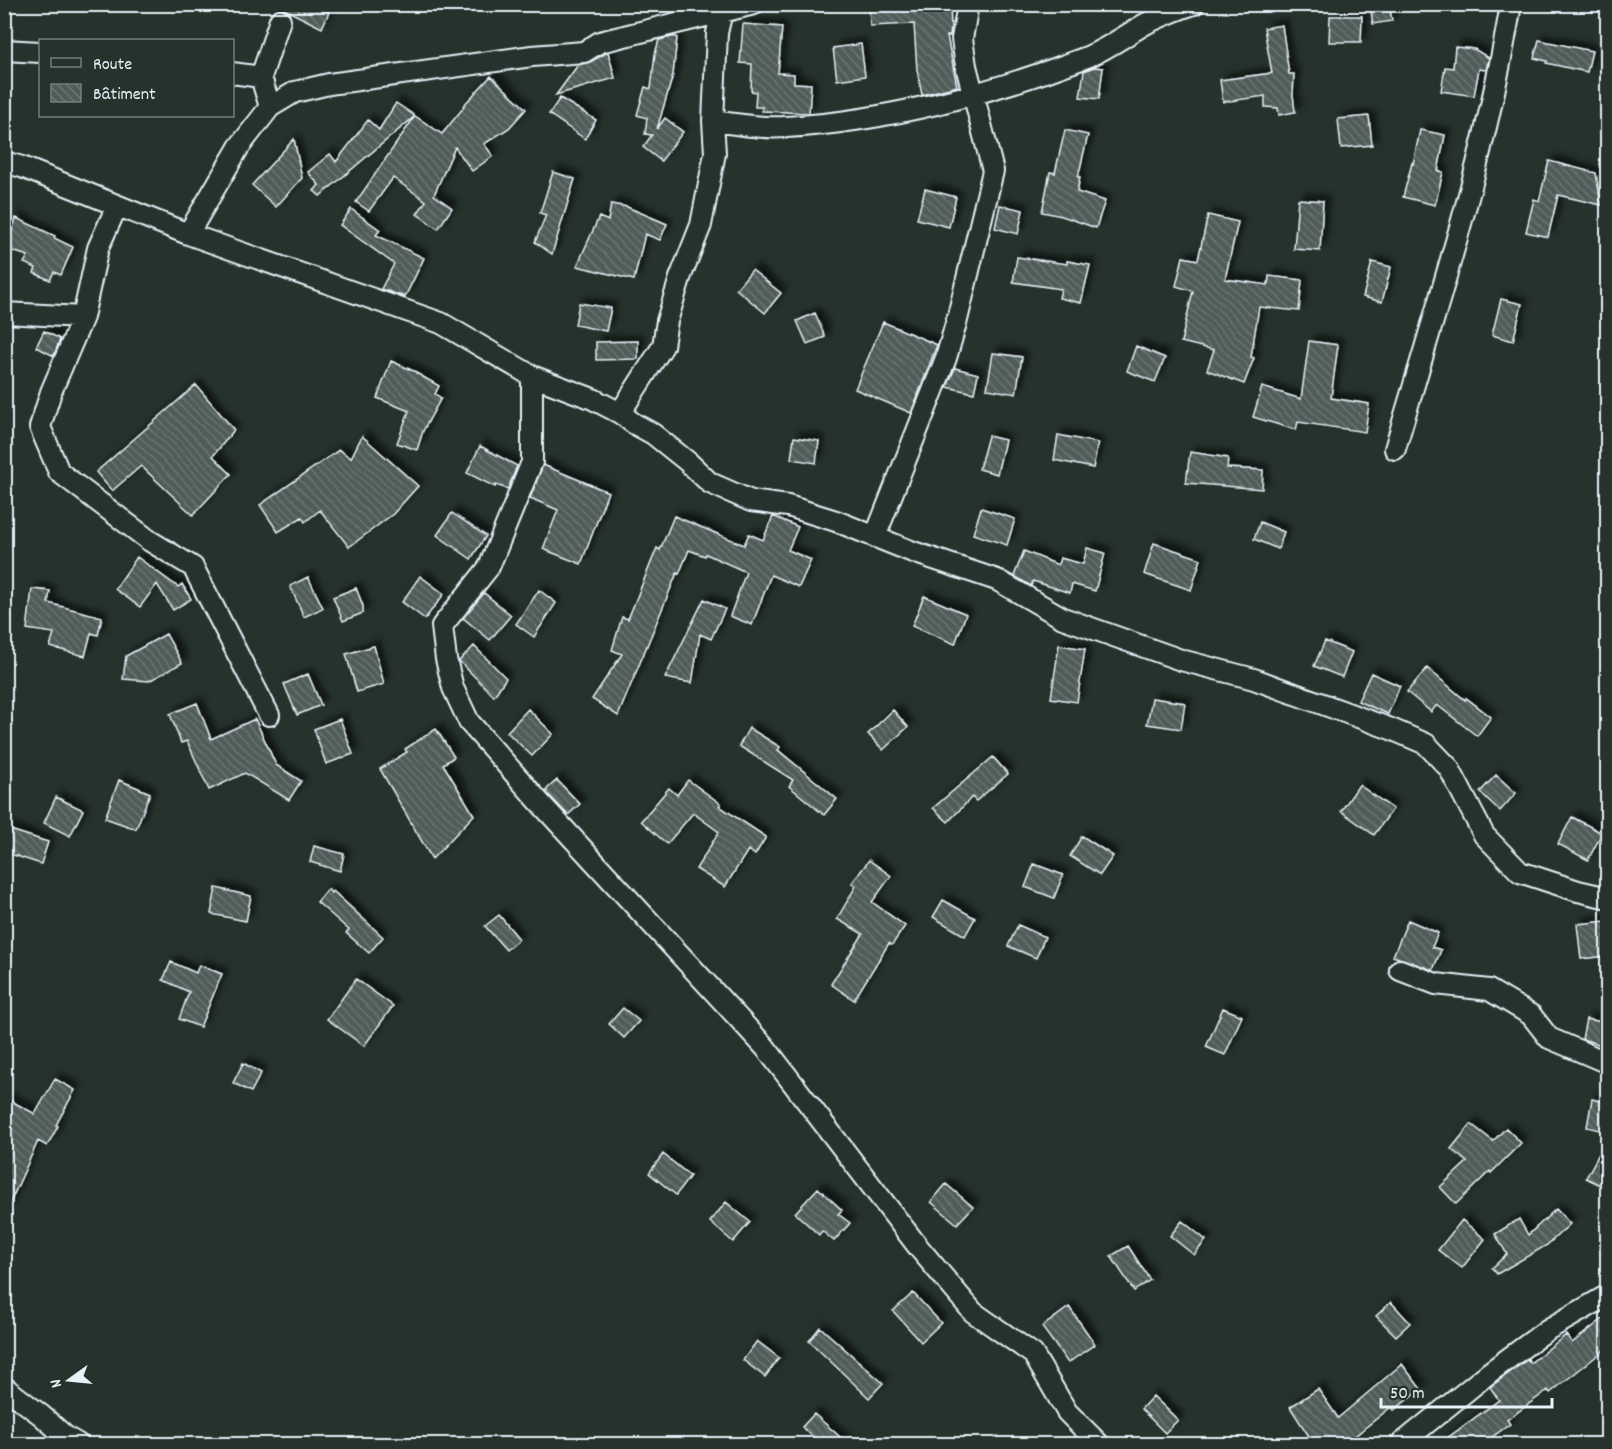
<svg xmlns="http://www.w3.org/2000/svg" width="1612" height="1449" font-family="Dekko,sans-serif">
	<defs>
		<pattern id="building-back-hatch" width="6" height="6" patternUnits="userSpaceOnUse" patternTransform="scale(1.5)"><rect width="6" height="6" fill="#505c59"/><path d="M-1 5l2 2M0 0l6 6M5-1l2 2" fill="none" stroke="#697472"/></pattern>
		<filter id="shadow"><feDropShadow dx="5.5" dy="-5.5" stdDeviation="3" flood-color="#0009"/></filter>
	</defs>
	<rect width="100%" height="100%" fill="#26332d"/>
	<filter id="ink" filterUnits="userSpaceOnUse"><feTurbulence type="fractalNoise" baseFrequency=".0167" numOctaves="2"/><feDisplacementMap in="SourceGraphic" scale="12" xChannelSelector="R" yChannelSelector="G"/><feConvolveMatrix kernelMatrix="1 2 1 2 8 2 1 2 1" color-interpolation-filters="sRGB"/></filter>
	<g filter="url(#ink)">
		<path fill="url(#building-back-hatch)" stroke="#e8f1f8" stroke-width="1.5" filter="url(#shadow)" d="M271 4H313L329 12 322 28 284 9Z
			M869 4H950L951 29 950 36H947L957 86 922 95 917 70 914 24 870 26Z
			M1370 4H1389L1392 21 1373 24Z
			M1330 16H1362L1361 42H1329Z
			M743 24 782 27 778 73 794 74V83L811 84 809 113 762 111V107H755L756 92 751 91 752 64 740 63Z
			M1282 25 1289 74H1294L1293 95 1295 112 1279 115 1278 108 1265 107V96L1223 102 1220 80 1272 73 1264 28Z
			M672 37H677L673 75 657 129 665 118 683 132 661 161 643 147 652 135 645 134 647 118 637 115 645 87 651 89 655 54 659 40Z
			M1539 40 1592 51 1587 72 1546 63 1547 61 1534 58Z
			M861 44 865 76 837 80 833 48Z
			M1455 47 1474 49 1489 58 1486 70 1479 69 1474 96 1441 91 1445 67 1453 68Z
			M608 52 615 78 556 95 578 65 590 62Z
			M1094 67 1103 68 1099 99 1080 97 1084 71Z
			M491 76 526 109 509 128 484 144 493 156 472 171 455 147 434 195 452 208 438 229 417 214 426 201 393 178 369 211 356 202 415 116 442 134 464 107 463 106Z
			M560 98 596 120 585 139 549 114Z
			M396 103 415 116 320 196 314 191 319 185 308 172 330 154 336 162 368 120 379 130Z
			M1369 116 1372 145 1341 148 1338 119Z
			M1065 130 1088 135 1078 177H1080L1077 192 1105 201 1096 228 1062 216 1042 212 1050 172 1055 173Z
			M1420 130 1445 135 1438 171 1443 172 1435 205 1403 197 1412 163 1413 164Z
			M294 139 302 178 276 207 252 185Z
			M1549 161 1596 173 1601 205 1558 195 1548 237 1526 232 1534 199 1539 201Z
			M553 172 575 179 552 254 535 242 546 215 540 213Z
			M925 189 956 197 949 227 917 219Z
			M1298 199 1323 201 1320 251 1294 249Z
			M611 204 627 207 667 224 660 240 645 234 634 280 577 266 599 217 608 221Z
			M1000 205 1023 210 1018 234 995 228Z
			M351 209 380 230 376 235 424 258 405 297 381 289 394 264 340 225Z
			M1208 215 1238 222 1225 279 1268 285 1269 276 1302 280 1299 311 1259 307 1251 357 1254 358 1244 384 1207 370 1214 350 1181 342 1193 291 1176 286 1183 257 1198 260Z
			M16 218 55 236 54 238 73 247 61 275 54 272 50 280 34 273 36 268 24 263 28 256 6 249Z
			M1017 257 1067 264V261L1090 265 1081 303 1059 298 1061 289 1013 282Z
			M1372 262 1391 267 1382 302 1363 297Z
			M752 270 781 293 765 313 736 289Z
			M1501 299 1522 304 1513 341 1492 335Z
			M579 303 611 308 606 331 575 325Z
			M815 313 825 337 807 344 797 321Z
			M883 322 937 345 911 413 855 389Z
			M44 331 60 339 54 356 36 347Z
			M638 341V359L596 360V342Z
			M1309 341 1338 345 1331 398 1369 404 1365 432 1298 422 1296 430 1253 417 1262 387 1301 399Z
			M1136 346 1165 358 1155 382 1127 371Z
			M993 353 1022 357 1016 394 987 389Z
			M391 361 416 372V373L439 386 435 394 441 398 423 431 417 450 397 443 409 411 377 398Z
			M955 368 978 374 974 393 947 387Z
			M196 385 234 430 213 456 231 474 193 515 141 466 112 491 96 472Z
			M1058 435 1098 443 1093 468 1054 460Z
			M362 436 418 486 393 514 349 547 320 510 305 522 302 517 278 532 260 505 339 450 351 458Z
			M988 436 1005 440 997 474 979 469Z
			M794 437 819 441 816 463 791 459Z
			M480 446 517 466 508 489 496 485 495 487 467 473Z
			M1190 452 1228 458 1227 468 1263 470 1262 489 1186 483Z
			M543 465 608 492 581 564 543 549 558 510 530 498Z
			M981 508 1015 519 1007 545 973 534Z
			M452 513 486 536 471 559 437 535Z
			M674 516 744 545 749 534 763 540 773 516 798 527 788 550 811 560 799 587 771 575 752 625 730 616 746 572 706 554 705 556 689 550 679 574 677 573 618 716 592 699 622 654 612 650 622 617 628 619 657 548 660 550Z
			M1260 522 1284 532 1278 549 1254 539Z
			M1154 543 1201 559 1191 590 1144 574Z
			M1087 548 1105 553 1095 591 1072 584 1070 593 1033 581 1031 586 1014 576 1024 551 1058 565 1060 558 1083 564Z
			M137 557 178 587 182 584 191 599 173 610 157 584 140 607 115 589Z
			M420 576 444 594 425 619 402 602Z
			M308 577 323 608 304 617 290 586Z
			M356 588 363 606V613L343 621 333 597Z
			M32 589 50 591 48 603 102 617 98 635 91 633 85 656 50 647 54 633 27 629Z
			M539 590 556 603 534 637 516 624Z
			M484 593 511 615 490 640 463 618Z
			M924 596 966 614 955 644 912 626Z
			M704 599 725 609 711 639 700 634 692 683 665 678Z
			M166 634 182 663 149 681 123 679 126 656Z
			M1325 641 1352 652 1342 677 1314 666Z
			M1059 645 1085 649 1077 702 1051 698Z
			M374 646 384 684 357 692 346 654Z
			M474 646 506 678 494 696 459 661Z
			M1427 668 1465 700 1466 698 1491 717 1477 736 1437 705 1431 712 1407 692Z
			M1371 673 1400 686 1388 714 1358 701Z
			M308 674 321 705 297 715 284 684Z
			M1152 698 1185 703 1181 729 1147 724Z
			M197 703 211 739 255 719 276 765 301 781 289 800 245 773 209 790 187 741 181 743 170 714Z
			M528 709 553 734 532 756 507 732Z
			M893 710 908 727 883 750 868 734Z
			M340 719 353 754 326 764 314 729Z
			M749 728 780 747 778 750 837 799 824 815 789 786 793 780 739 746Z
			M436 729 454 757 443 764 474 815 432 859 380 769 407 752 405 749Z
			M993 757 1008 774 976 801 972 797 948 822 933 808Z
			M1496 775 1516 793 1500 811 1480 792Z
			M119 780 150 793 136 829 105 818Z
			M557 780 580 804 568 815 547 793V789Z
			M688 780 721 804 719 806 766 837 755 855 748 850 725 887 696 869 719 832 693 813 667 844 641 821 669 788 677 795Z
			M1359 785 1393 809 1374 835 1341 811Z
			M56 797 83 810 70 836 44 823Z
			M1572 817 1602 833 1588 860 1558 844Z
			M4 828 48 842 41 864 4 852Z
			M1082 836 1113 856 1100 875 1070 856Z
			M314 846 344 854 340 871 310 862Z
			M869 860 891 876 872 902 905 926 892 945 889 943 854 1000 831 984 863 934 837 919 856 886 852 883Z
			M1034 864 1063 875 1054 898 1025 887Z
			M216 888 251 896 246 921 211 914Z
			M328 889 331 893 333 891 383 937 369 953 346 933 349 930 317 902Z
			M943 900 975 918 965 936 933 917Z
			M499 915 519 939 506 950 485 926Z
			M1408 920 1438 933 1432 947 1441 950 1433 970 1393 956Z
			M1608 921V956L1581 959 1577 924Z
			M1018 925 1045 937 1036 958 1008 946Z
			M171 962 196 973 199 965 222 974 200 1027 179 1019 189 992 163 980Z
			M356 979 393 1006 364 1046 327 1019Z
			M623 1008 639 1021 624 1038 609 1024Z
			M1223 1008 1242 1016 1225 1055 1206 1047Z
			M1586 1019 1608 1023V1047L1582 1039Z
			M243 1063 261 1073 251 1092 233 1083Z
			M55 1079 75 1090 56 1125 58 1126 47 1146 38 1141 4 1216V1097L35 1114Z
			M1592 1099 1608 1103V1132L1587 1127Z
			M1471 1124 1493 1141 1506 1128 1521 1143 1491 1173 1490 1171 1456 1204 1440 1187 1467 1162 1451 1149Z
			M1608 1137V1189L1586 1178Z
			M663 1154 690 1176 676 1195 649 1173Z
			M946 1184 973 1207 957 1224 931 1202Z
			M818 1188 842 1210 838 1214 850 1223 834 1241 822 1231 819 1235 795 1213Z
			M726 1202 750 1222 733 1242 710 1222Z
			M1556 1209 1570 1224 1547 1245 1497 1274 1492 1268 1507 1254 1495 1234 1519 1219 1528 1235Z
			M1462 1220 1485 1239 1462 1268 1438 1250Z
			M1182 1221 1206 1240 1194 1255 1170 1236Z
			M1128 1246 1150 1280 1134 1291 1111 1256Z
			M913 1293 941 1323 921 1342 893 1311Z
			M1391 1302 1410 1323 1396 1336 1376 1316Z
			M1069 1307 1095 1344 1068 1363 1042 1327Z
			M1608 1315V1347L1550 1393 1548 1390 1507 1420 1510 1424 1482 1444H1439L1499 1400 1490 1387 1497 1382 1528 1359 1530 1363 1566 1335 1572 1343Z
			M820 1327 883 1383 869 1398 809 1341Z
			M757 1341 779 1358 765 1377 743 1360Z
			M1402 1364 1421 1389 1394 1410 1391 1407 1345 1444H1314L1290 1407 1318 1389 1338 1418Z
			M1153 1396 1178 1420 1165 1433 1141 1409Z
			M814 1414 848 1444H821L802 1427Z"/>
		<g fill="none" stroke-linecap="round" stroke-linejoin="round">
			<g stroke="#e8f1f8" stroke-width="24">
				<path id="street" d="M4 50 40 52
					M232 73 261 77
					M270 107 295 92 329 84 532 56 584 52 600 42 754 4
					M713 121C737 124 762 129 786 127 885 122 995 92 1087 57 1109 48 1127 34 1147 23 1162 16 1178 9 1194 4
					M4 162 22 167 188 234 441 323 532 376 593 399 620 413 633 423 653 434 688 462 710 483 751 501 788 506 836 521 913 552 997 580 1063 618 1181 660 1254 679 1391 729 1426 744 1449 768 1484 835 1520 872 1578 891 1608 898
					M188 234 239 147 270 107 261 77 280 20
					M4 313 83 317 98 248 117 206
					M83 317 51 392 40 427 59 472 150 541 193 567 269 715
					M532 376V462L489 567 442 626 446 659 453 688 469 722 543 806 765 1047 919 1248 973 1312 1033 1354 1067 1412 1099 1444
					M620 413 663 346 667 321 680 278 701 225 715 153 713 121 717 33 722 11
					M1395 449C1438 302 1486 156 1511 4
					M875 537 946 358 957 320 993 171 966 66 962 39 968 4
					M1400 970 1436 984 1489 990 1531 1015 1549 1038 1608 1063
					M4 1387 41 1415 66 1437 78 1444
					M1401 1444 1490 1372 1547 1330 1608 1295"/>
			</g>
			<use href="#street" stroke="#26332d" stroke-width="20"/>
		</g>
	</g>
	<rect width="1612" height="1449" fill="none" stroke="#26332d" stroke-width="24"/>
	<rect x="12" y="12" width="1588" height="1425" fill="none" stroke="#e8f1f8" stroke-width="2" filter="url(#ink)"/>
	<rect x="39" y="39" width="195" height="78" fill="#26332d" stroke="#747f7e" stroke-width="1.5"/>
	<rect x="51" y="58" width="30" height="9" fill="#26332d" stroke="#747f7e" stroke-width="1.5"/>
	<text x="93" y="69" font-size="18" fill="#e8f1f8">Route</text>
	<rect x="51" y="84" width="30" height="18" fill="url(#building-back-hatch)" stroke="#747f7e" stroke-width="1.5"/>
	<text x="93" y="99" font-size="18" fill="#e8f1f8">Bâtiment</text>
	<g transform="translate(69 1380) rotate(255)" stroke="#26332d" stroke-width="4.5" paint-order="stroke">
	<path d="M0-4.5L10 22L0 15L-10 22Z" fill="#e8f1f8"/>
	<text y="-9" font-size="16" font-weight="bold" text-anchor="middle" fill="#e8f1f8">N</text>
	</g>
	<path d="M1381 1398v9h171v-9" fill="none" stroke="#e8f1f8" stroke-width="3"/>
	<text x="1390" y="1398" font-size="18" fill="#e8f1f8" stroke="#26332d" stroke-width="4.5" paint-order="stroke">50 m</text>
</svg>
